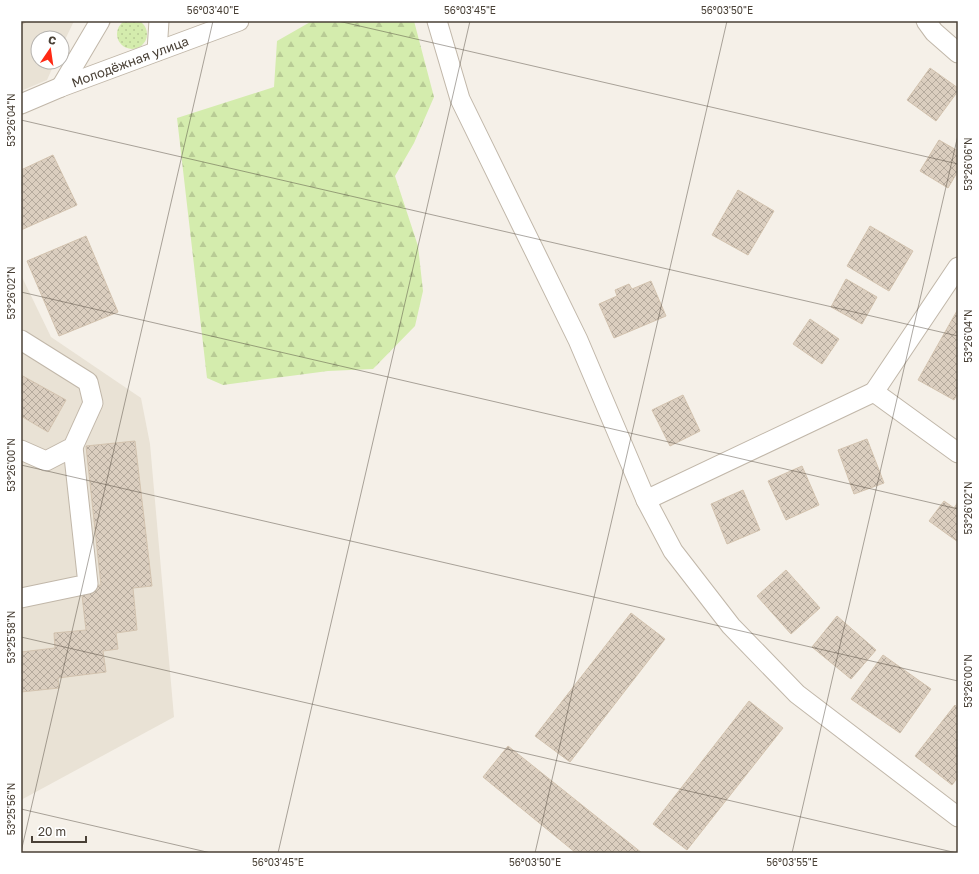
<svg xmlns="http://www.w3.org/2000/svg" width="979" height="874" font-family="'Golos Text',sans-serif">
	<defs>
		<pattern id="green-dots" width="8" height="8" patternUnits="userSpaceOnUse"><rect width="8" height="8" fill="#d4ecad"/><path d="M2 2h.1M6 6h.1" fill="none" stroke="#b8cb95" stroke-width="1.8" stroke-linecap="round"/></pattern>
		<pattern id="forest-firs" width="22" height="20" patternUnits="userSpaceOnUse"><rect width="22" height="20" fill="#d4ecad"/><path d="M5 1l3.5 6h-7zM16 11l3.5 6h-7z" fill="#b8cb95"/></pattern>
		<pattern id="building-cross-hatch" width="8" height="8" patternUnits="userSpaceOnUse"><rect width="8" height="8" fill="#dbcebf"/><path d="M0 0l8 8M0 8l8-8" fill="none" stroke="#b4a99c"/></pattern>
	</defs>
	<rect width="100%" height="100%" fill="#f5f0e8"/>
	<path fill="#e9e2d5" d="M21 21H74L62 46V38H38V62H55L47 80 21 91Z
		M21 275 51 337 141 398 150 444 174 717 21 800Z"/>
	<path fill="url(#green-dots)" d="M117 34a15 15 0 1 1 30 0a15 15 0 1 1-30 0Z"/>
	<path fill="url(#forest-firs)" d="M312 21H414L434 97 414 143 395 176 418 246 423 291 415 326 373 369 328 371 223 385 207 378 177 118 274 87 277 41Z"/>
	<path fill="url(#building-cross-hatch)" stroke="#d3c3af" d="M21 21H27L21 25Z
		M930 68 958 88V91L936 121 907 100Z
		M939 140 958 151V171L948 188 920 171Z
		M53 155 77 205 21 230V170Z
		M738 190 774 211 748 255 712 235Z
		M870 226 913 251 889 291 847 266Z
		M86 236 118 312 59 336 27 261Z
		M846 279 877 297 862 324 831 307Z
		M651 281 666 316 614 338 599 304 617 296 615 290 629 284 632 289Z
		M958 309V393L954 400 918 380Z
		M810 319 839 339 822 364 793 344Z
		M21 375 66 400 48 432 21 416Z
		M683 395 700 431 670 446 652 410Z
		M867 439 884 483 854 494 838 450Z
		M135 441 152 586 133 588 137 630 116 633 118 649 103 651 106 672 58 678 59 688 21 692V652L55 648 54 633 86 630 81 587 101 585 86 446Z
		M802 466 819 505 786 520 768 481Z
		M743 490 760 530 727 544 711 504Z
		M944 501 954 508 958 502V542L929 521Z
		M786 570 820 608 791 634 757 596Z
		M631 613 665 639 570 762 535 736Z
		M837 616 876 650 851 679 812 647Z
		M883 655 931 689 900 733 851 699Z
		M749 701 783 728 687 850 653 824Z
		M955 705 958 708V777L952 785 915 756Z
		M508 746 642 853H576L483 777Z"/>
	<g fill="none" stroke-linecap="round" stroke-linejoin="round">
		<g stroke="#c1b7a9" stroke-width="21">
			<g id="minor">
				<path d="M437 21 460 99 578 340 646 500 673 551 731 626 797 694 958 817"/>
				<path d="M926 21 934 32 958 53"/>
				<path d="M157 51 159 21"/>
				<path d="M61 87 100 21"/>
				<path id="s1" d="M21 104 61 87 239 21"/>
				<path d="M958 267 874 392 958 453"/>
				<path d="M21 340 88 382 93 403 73 447 46 461 21 450"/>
				<path d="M646 500 874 392"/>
				<path d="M21 598 88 584 73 447"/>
			</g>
		</g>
		<use href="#minor" stroke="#fff" stroke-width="19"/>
	</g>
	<path fill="none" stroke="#494036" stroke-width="1" stroke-opacity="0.45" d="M338 21 958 164M21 120 958 336M21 292 958 509M21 465 958 681M21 637 957 853M21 809 211 853M21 852 213 21M278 853 470 21M535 853 727 21M792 853 958 135"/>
	<g text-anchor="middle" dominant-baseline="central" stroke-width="4" stroke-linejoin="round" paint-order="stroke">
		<g font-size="13" fill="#494036" stroke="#fff">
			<text stroke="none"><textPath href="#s1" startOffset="117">Молодёжная улица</textPath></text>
		</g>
	</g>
	<rect width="979" height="874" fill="none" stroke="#ffffff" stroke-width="44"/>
	<g transform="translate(50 50) rotate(13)"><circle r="19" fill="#ffffff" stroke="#b6b3af"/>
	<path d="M0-3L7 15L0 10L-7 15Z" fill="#ff2914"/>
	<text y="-6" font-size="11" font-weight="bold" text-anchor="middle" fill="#494036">С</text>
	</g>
	<path d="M32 836v6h54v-6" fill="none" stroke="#494036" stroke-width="2"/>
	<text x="38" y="836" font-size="12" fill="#494036" stroke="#ffffff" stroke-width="3" paint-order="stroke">20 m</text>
	<rect x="22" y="22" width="935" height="830" fill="none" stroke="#494036" stroke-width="1.5"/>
	<g font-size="10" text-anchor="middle" fill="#494036">
		<text x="213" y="14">56°03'40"E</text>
		<text x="470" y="14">56°03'45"E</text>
		<text x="727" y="14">56°03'50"E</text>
		<text transform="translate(11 120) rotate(-90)" y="4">53°26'04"N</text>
		<text transform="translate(968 164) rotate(-90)" y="4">53°26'06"N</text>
		<text transform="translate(11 293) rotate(-90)" y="4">53°26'02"N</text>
		<text transform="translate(968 336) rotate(-90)" y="4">53°26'04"N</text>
		<text transform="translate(11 465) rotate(-90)" y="4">53°26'00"N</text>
		<text transform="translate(968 508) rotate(-90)" y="4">53°26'02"N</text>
		<text transform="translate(11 637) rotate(-90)" y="4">53°25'58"N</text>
		<text transform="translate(968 681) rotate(-90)" y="4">53°26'00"N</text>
		<text transform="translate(11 809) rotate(-90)" y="4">53°25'56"N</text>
		<text x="278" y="866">56°03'45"E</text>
		<text x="535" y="866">56°03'50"E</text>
		<text x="792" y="866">56°03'55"E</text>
	</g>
</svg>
